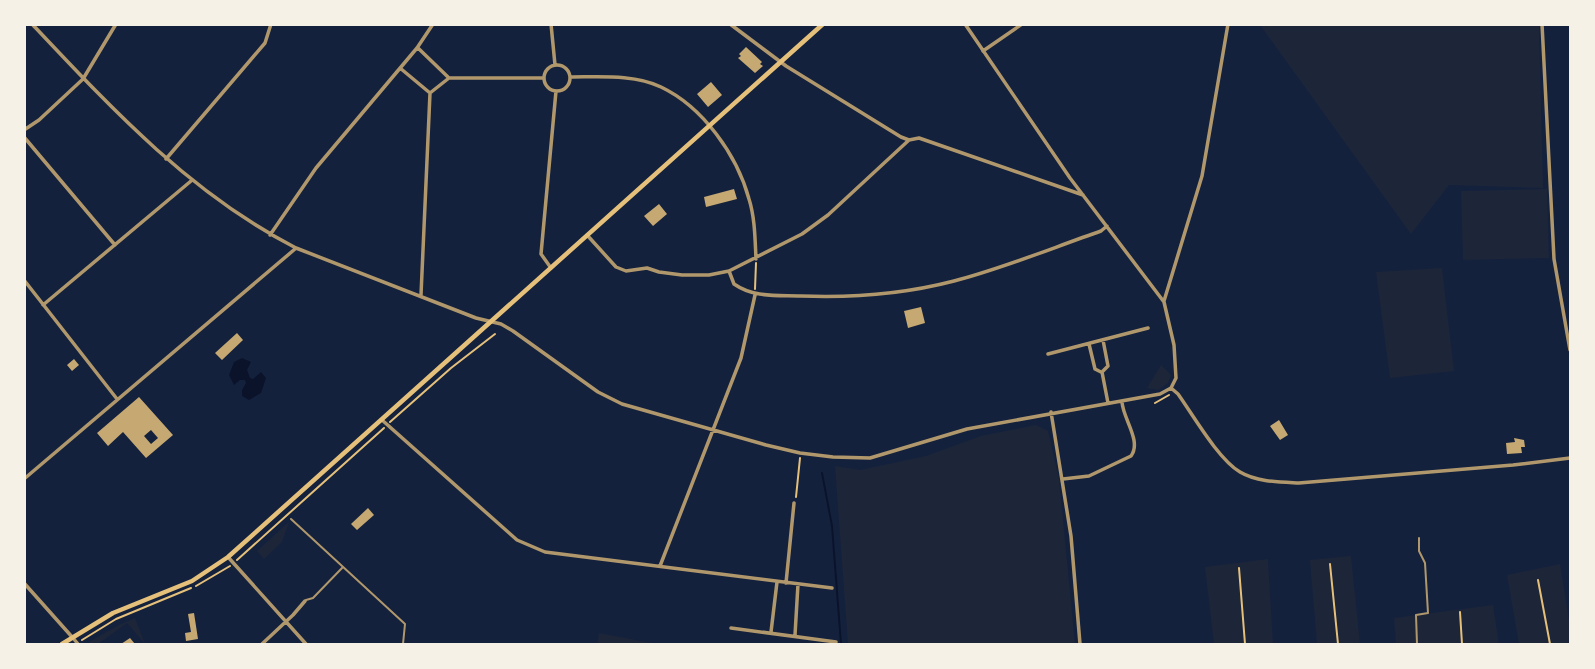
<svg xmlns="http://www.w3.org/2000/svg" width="1595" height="669" font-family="Roboto,sans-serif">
	<rect width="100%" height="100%" fill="#14213d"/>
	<path fill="#1d2539" d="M1260 25H1539L1543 188 1449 185 1411 234Z
		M1547 189 1549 258 1463 260 1461 191Z
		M1442 268 1454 371 1390 378 1376 272Z
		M1161 365 1171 375 1168 383 1158 390 1147 388Z
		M1036 425 1048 431 1059 479 1075 644H848L835 466 860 470 926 456 981 436Z
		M289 522 282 542 264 559 257 551Z
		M1351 556 1360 644H1317L1310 560Z
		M1268 559 1273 644H1214L1205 567Z
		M1560 564 1570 626V644H1519L1507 575Z
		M1493 605 1499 644H1396L1394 618Z
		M135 618 145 644 127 623 98 644H91L89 642 119 625Z
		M599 633 656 644H597Z"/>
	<path fill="#0b132b" d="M242 358 251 362 247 370 250 378 253 379 261 372 266 378 261 393 249 400 242 396V390L246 383 245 380H240L234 385 229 375 234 362Z"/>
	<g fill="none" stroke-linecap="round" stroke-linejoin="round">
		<path stroke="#0b132b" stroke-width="2" d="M822 473 832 526 841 644"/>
	</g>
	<path fill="#c6a872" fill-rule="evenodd" d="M746 47 762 62 760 64 763 66 755 73 738 58 741 56 739 54Z
		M711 82 722 95 708 107 697 94Z
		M734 189 737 199 706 207 704 197Z
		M659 204 667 214 653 226 644 216Z
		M921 307 925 323 908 328 904 311Z
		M237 333 243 340 222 360 215 353Z
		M74 359 79 365 72 371 67 365Z
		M139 397 173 435 146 458 123 432 108 446 97 433ZM151 430 158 438 151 444 144 436Z
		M1279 420 1288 435 1280 440 1270 426Z
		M1514 438 1524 440 1525 447H1521L1522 453 1507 454 1506 443 1515 442Z
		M368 508 374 515 357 530 351 524Z
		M194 613 198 639 186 641 185 633 191 632 188 614Z
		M130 638 135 644H121Z"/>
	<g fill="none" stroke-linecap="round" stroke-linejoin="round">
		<path stroke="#e5c07b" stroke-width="2" d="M755 289 756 263
			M1155 403 1169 395
			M390 422 451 368 495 334
			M796 497 800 458
			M237 560 384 428
			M1330 564 1338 644
			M1239 568 1245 644
			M1538 580 1550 644
			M196 586 230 566
			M1460 612 1462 644
			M82 640 116 619 191 588"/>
		<path stroke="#b1986c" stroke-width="2" d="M291 519 405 624 403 644
			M306 600 313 598 343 567
			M1417 644 1416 615 1428 613 1425 563 1419 551V538"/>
		<path stroke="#b1986c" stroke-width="3.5" d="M32 24C112 109 191 194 296 248L476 318 501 324 513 331 598 392 622 404 766 445 800 453 833 457 870 458 967 429 1160 394 1171 388
			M551 24 555 65
			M730 24 786 66 901 137 909 140 919 138 1083 195
			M965 24 1070 178 1164 302 1174 345 1176 378 1171 388
			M1542 24 1554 259 1570 350
			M418 48 449 78H544
			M983 51 1022 24
			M544 78a13 13 0 1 1 26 0a13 13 0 1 1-26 0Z
			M400 68 430 93 421 295
			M570 77C599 77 635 74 661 87 703 107 737 155 749 199 755 218 755 239 756 259
			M430 93 449 78
			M24 130 39 120 83 79 116 24
			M24 137 115 245
			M166 159 265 43 271 24
			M270 235 316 168 417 48 433 24
			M587 235 616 267 626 271 647 268 659 272 682 275H709L729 271 802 234 828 215 909 140
			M551 268 541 254 556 91
			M729 271 734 284C754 298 777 295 801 296 852 298 904 294 954 281 1004 268 1052 248 1101 231L1107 226
			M24 280 117 399
			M1164 301 1202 176 1228 24
			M43 305 191 181
			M1103 340 1108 366 1102 372 1108 403
			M1089 344 1095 369 1101 372
			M1048 354 1148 328
			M1171 388 1178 394C1193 415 1218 459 1240 472 1257 482 1279 482 1299 483L1513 465 1570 458
			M1051 412 1071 536 1080 644
			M382 420 517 540 545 552 832 588
			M24 479 295 249
			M1063 479 1089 476 1131 456C1142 441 1123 419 1122 402
			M228 557 306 644
			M660 566 741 358 755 295
			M24 583 73 638
			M786 583 794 503
			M731 628 836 642
			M771 632 777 582
			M795 635 798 584
			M262 644 293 615 305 601"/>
		<path stroke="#b1986c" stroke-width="3.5" d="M73 638 78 644"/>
		<path stroke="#e5c07b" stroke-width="4.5" d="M62 644 113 613 192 581 228 557 823 24"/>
	</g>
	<rect width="1595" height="669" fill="none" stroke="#f6f1e7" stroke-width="52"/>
</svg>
